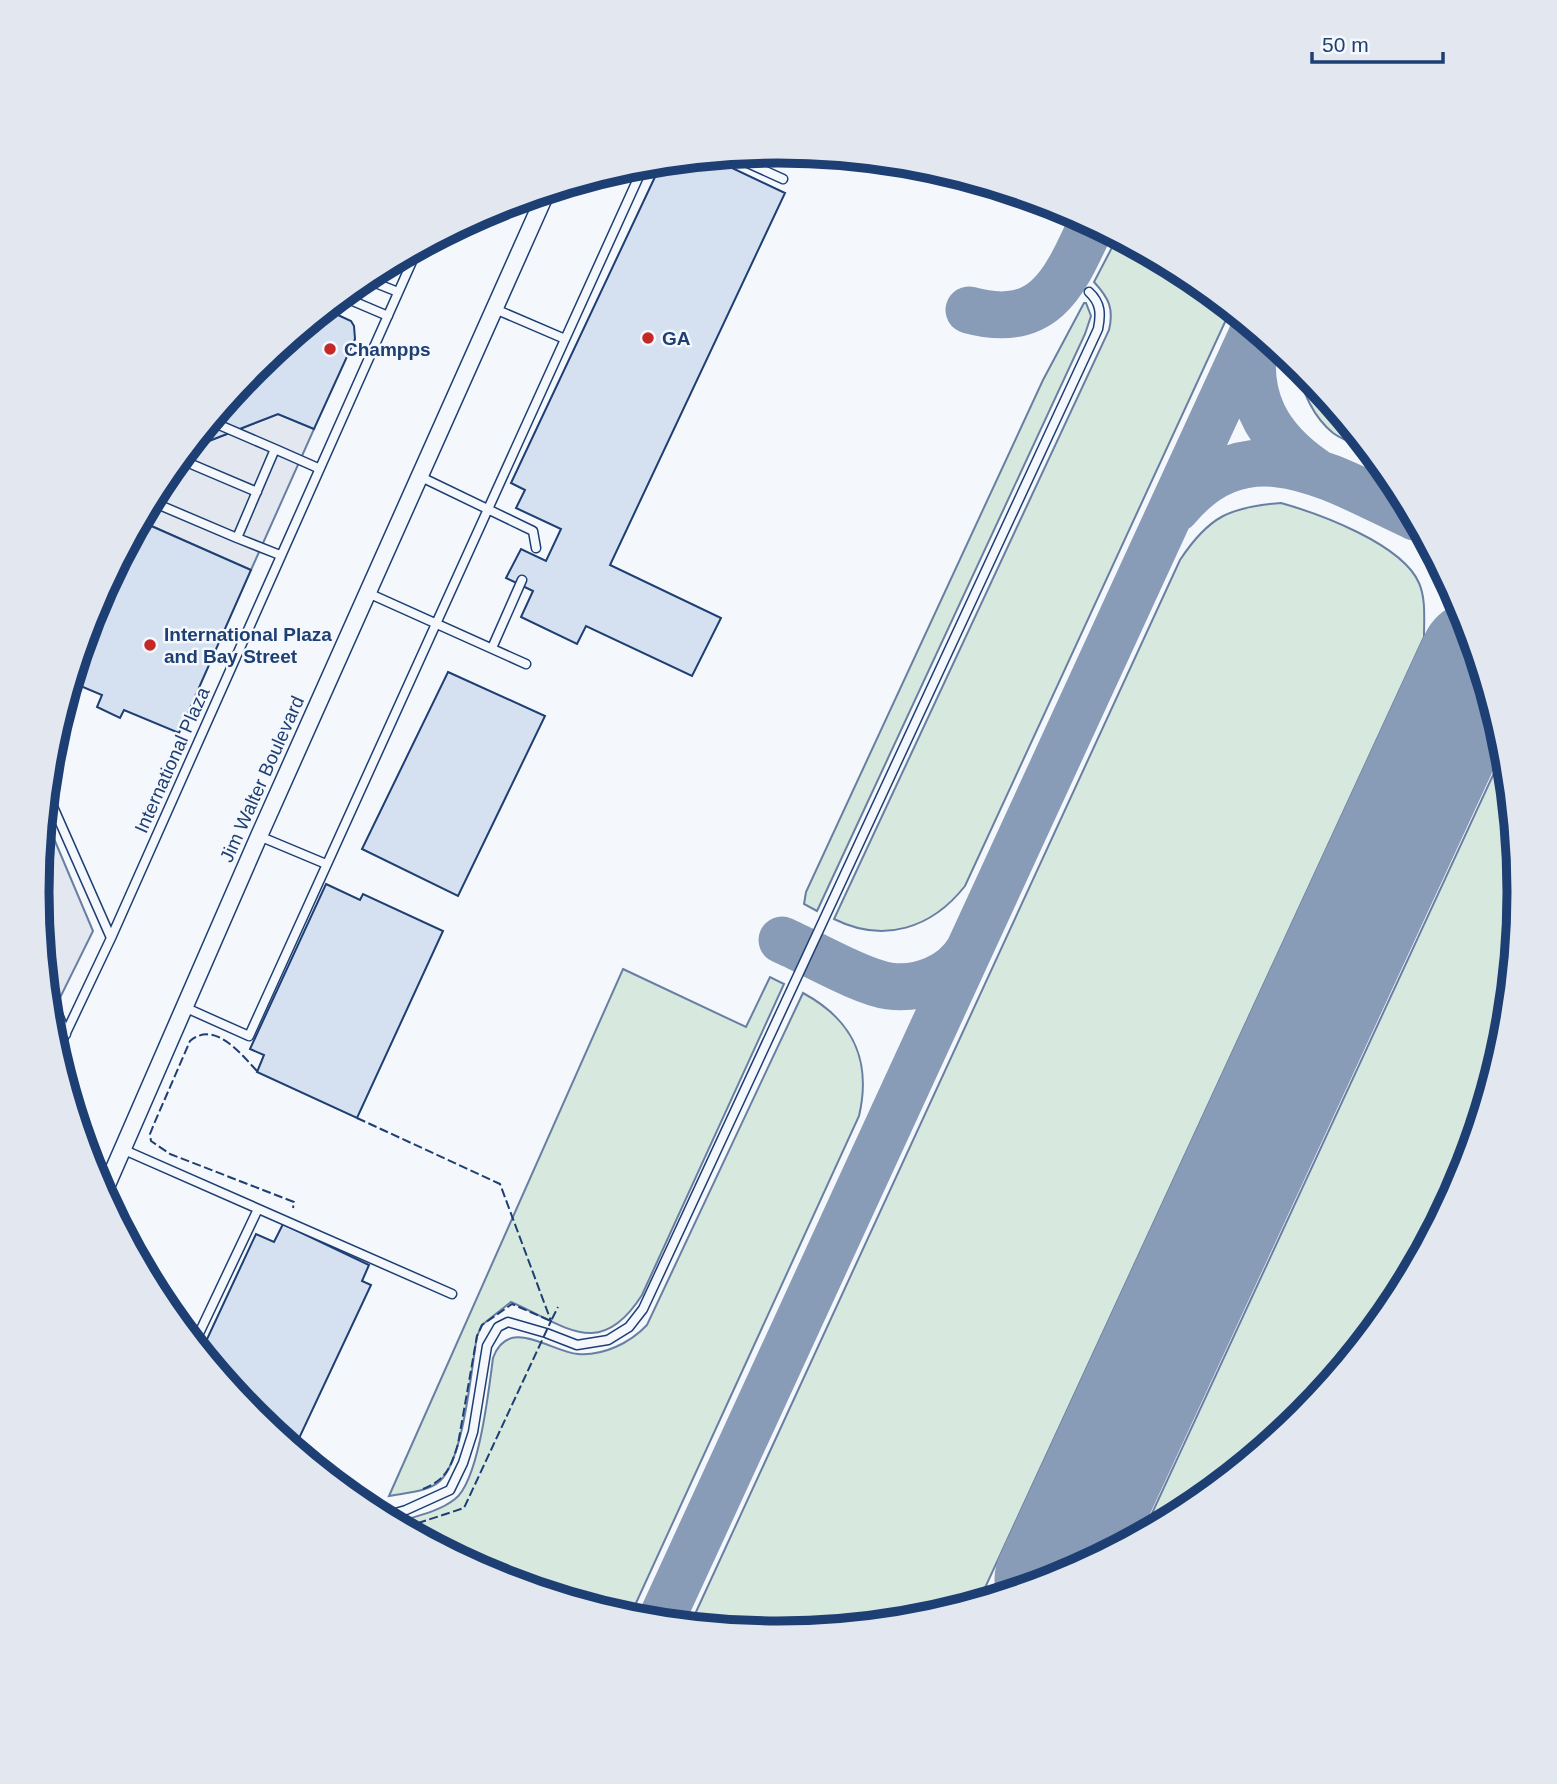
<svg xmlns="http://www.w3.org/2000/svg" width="1557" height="1784" font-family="Arial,sans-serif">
	<rect width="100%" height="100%" fill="#f4f7fb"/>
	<path fill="#d7e8df" stroke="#687fa3" stroke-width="2" d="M1118 236 1191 275 1231 309 965 886C932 928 884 944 834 919L1109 330C1114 309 1109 298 1094 282Z
		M1084 303H1086L1091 316 1085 334 817 911 804 904 806 892 1043 380Z
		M1296 362 1303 368 1373 452C1360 446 1344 441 1333 433 1311 415 1301 388 1296 362Z
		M1281 503C1320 514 1402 544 1419 583 1426 599 1424 619 1424 637L978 1603 923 1620 778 1634 690 1625 1180 560C1209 516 1230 507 1281 503Z
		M1506 747 1520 892 1506 1037 1464 1176 1395 1304 1303 1417 1190 1509 1142 1535Z
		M623 969 746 1027 770 977 784 984 642 1295C600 1361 566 1326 511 1302L482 1325 477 1336C471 1371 464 1458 440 1481 428 1492 404 1493 389 1496Z
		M803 993C853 1020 872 1060 859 1116L631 1614 626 1617 494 1577 394 1523C413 1517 439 1512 455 1499 479 1481 489 1388 493 1358 508 1315 551 1352 578 1354 603 1356 630 1343 647 1325Z"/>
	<path fill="#e3e8f0" stroke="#687fa3" stroke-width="2" d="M278 414 314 429 251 570 140 521 162 480 186 450Z
		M44 815 93 931 49 1020 37 892Z"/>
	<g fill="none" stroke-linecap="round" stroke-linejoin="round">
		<path stroke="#889bb7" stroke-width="47" d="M969 310C1046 331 1065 281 1092 223
			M1255 338C1244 397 1267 438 1315 471
			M1176 509C1249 421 1334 480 1415 517
			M1401 820 1471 665 1476 649
			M782 940C810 952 861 982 889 986 920 990 953 977 969 950
			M660 1622 1255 328"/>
		<path stroke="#889bb7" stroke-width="119" d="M1054 1580 1479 659"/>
	</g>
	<path fill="#d5e0f0" stroke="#1d3f73" stroke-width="2" d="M709 157 785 193 610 565 721 618 692 676 586 626 577 644 521 617 533 591 506 578 521 549 546 561 561 529 516 508 525 490 511 483 662 162Z
		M325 309 351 321 354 326 355 339 314 429 278 414 186 450 254 367Z
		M325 309 351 321 354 326 355 339 314 429 278 414 186 450 254 367Z
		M140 521 251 570 179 733 124 710 120 718 97 707 102 695 71 682 93 608Z
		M140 521 251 570 179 733 124 710 120 718 97 707 102 695 71 682 93 608Z
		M448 672 545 716 458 896 362 849Z
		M326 884 360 900 363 894 443 931 357 1118 257 1072 264 1055 250 1049Z
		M283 1224 369 1265 362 1281 371 1285 294 1449 254 1416 201 1352 256 1234 274 1242Z"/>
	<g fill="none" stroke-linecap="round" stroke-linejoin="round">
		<g stroke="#1d3f73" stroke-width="11">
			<path id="service" d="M730 155 783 179
				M363 278 398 292
				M341 296 388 316
				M495 309 565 339
				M210 421 275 449
				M184 461 257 492
				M419 476 533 531 536 548
				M150 501 237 538
				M280 555 237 538 275 449 318 468
				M368 593 526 664
				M492 648 522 580
				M47 793 111 938
				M259 836 326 864
				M46 984 66 1034
				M184 1007 249 1036 645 163
				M56 1054 111 938 418 248
				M122 1149 452 1294
				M194 1344 258 1209
				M381 1517 406 1510 450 1490 463 1463 473 1432 487 1346 498 1327 508 1322 546 1333 577 1345 608 1340 629 1327 643 1309 1098 329C1101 314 1101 303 1089 292"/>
		</g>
		<g stroke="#1d3f73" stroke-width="19">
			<path id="minor" d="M103 1194 259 836 547 191"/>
		</g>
		<use href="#service" stroke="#f4f7fb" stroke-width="8"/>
		<use href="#minor" stroke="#f4f7fb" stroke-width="16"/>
		<path stroke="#1d3f73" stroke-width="2" stroke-dasharray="9 3.5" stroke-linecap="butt" d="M257 1071C241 1054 215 1020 190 1041L154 1124 150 1134 151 1141 170 1154 294 1202 293 1208
			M357 1118 500 1184 551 1321 464 1508 403 1528
			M423 1489C446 1480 451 1467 458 1444L477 1336 482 1325 512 1304 551 1321 558 1307"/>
	</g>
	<g fill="#c62828" stroke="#f4f7fb" stroke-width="2.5">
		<circle cx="648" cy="338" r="7"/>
		<circle cx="330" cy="349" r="7"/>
		<circle cx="150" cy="645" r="7"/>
	</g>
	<g text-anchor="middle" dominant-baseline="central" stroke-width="5" stroke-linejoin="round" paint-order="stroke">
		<g font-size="19" font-weight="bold" fill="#1d3f73" stroke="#f4f7fb" text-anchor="start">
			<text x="662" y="338">GA</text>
			<text x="344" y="349">Champps</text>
			<text x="164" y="634">International Plaza<tspan x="164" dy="22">and Bay Street</tspan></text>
		</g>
		<g font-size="19" fill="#1d3f73" stroke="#f4f7fb">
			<text transform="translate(172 760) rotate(-66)">International Plaza</text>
			<text transform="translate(262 779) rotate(-66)">Jim Walter Boulevard</text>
		</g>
	</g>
	<path d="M0 0H1557V1784H0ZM49 892a729 729 0 1 1 1458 0a729 729 0 1 1-1458 0Z" fill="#e3e8f0" fill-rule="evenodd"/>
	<path fill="none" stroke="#1d3f73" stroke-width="9" d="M49 892a729 729 0 1 1 1458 0a729 729 0 1 1-1458 0Z"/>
	<path d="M1312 52v10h131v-10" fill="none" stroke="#1d3f73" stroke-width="3.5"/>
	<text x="1322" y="52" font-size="21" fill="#1d3f73" stroke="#f4f7fb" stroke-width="5" paint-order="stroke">50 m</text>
</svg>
